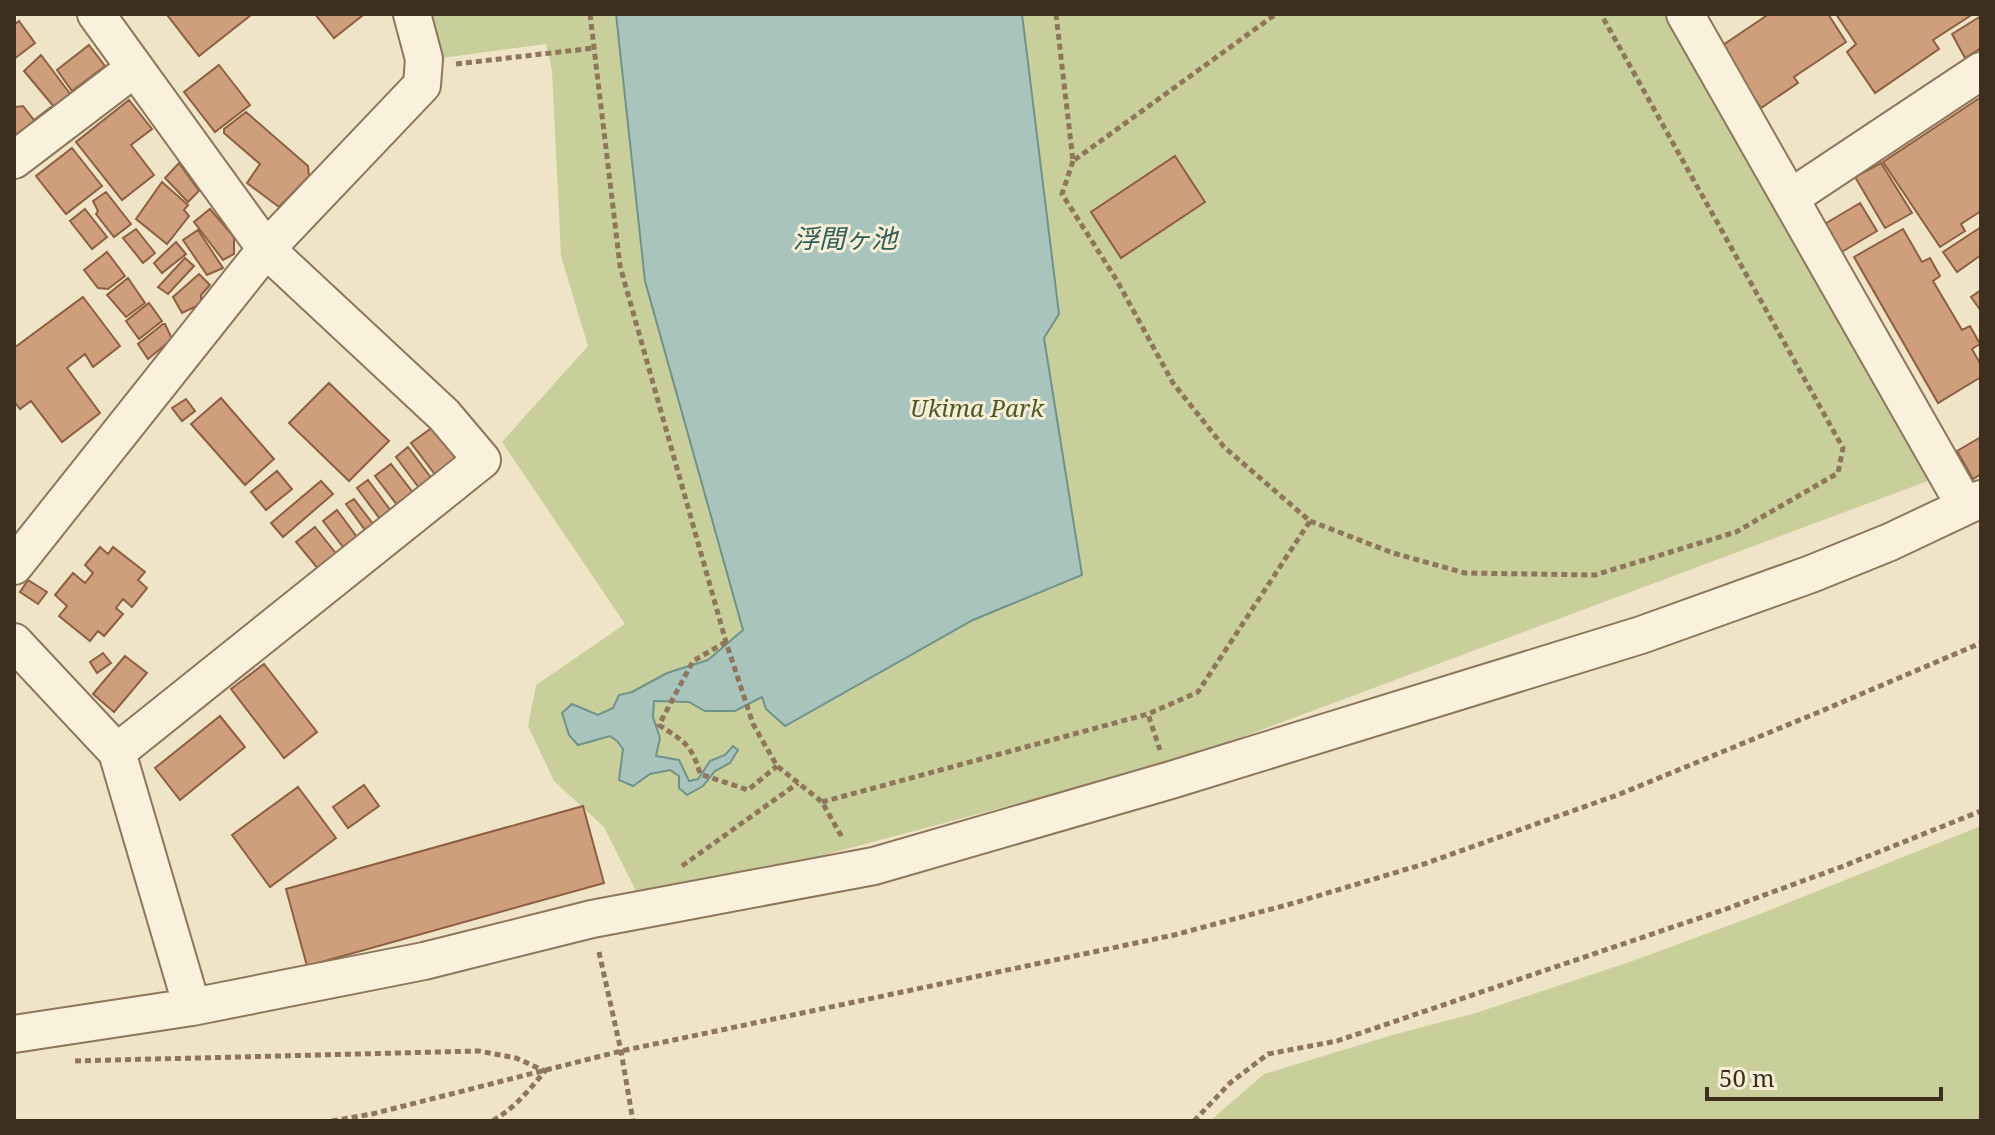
<svg xmlns="http://www.w3.org/2000/svg" width="1995" height="1135" font-family="'Noto Serif','Noto Sans JP',serif">
	<rect width="100%" height="100%" fill="#f0e4c8"/>
	<path fill="#c9cf9b" d="M431 14H1664L1928 481 1178 761 805 860 640 899 604 827 554 781 528 726 536 685 625 624 502 442 588 346 561 256 552 70 546 44 442 58Z
		M1981 826V1121H1210L1264 1074 1396 1034 1476 1013 1635 960 1760 914Z"/>
	<path fill="#a9c4bc" stroke="#6f938a" stroke-width="2" d="M616 14H1022L1059 314 1044 338 1082 575 973 620 785 726 766 709 762 697 735 711H705L689 702 654 701 653 717 660 738 656 756 679 760 689 781 698 779 710 761 725 755 733 746 738 750 730 763 715 771 703 786 687 795 679 788V776L670 770 650 774 633 786 619 780 623 749 617 741 610 736 578 745 569 735 562 713 572 704 598 715 613 708 619 695 632 692 667 673 708 660 743 630 645 281Z"/>
	<path fill="#cf9f7d" stroke="#8d5f41" stroke-width="2" d="M170 14H251V15L199 56 168 16Z
		M315 14H361L362 16 334 38Z
		M1769 14H1828L1846 42 1794 77 1798 83 1761 108 1720 47Z
		M1836 14H1973L1933 40 1939 49 1875 93 1847 52 1856 44Z
		M1981 16V48L1965 58 1952 34Z
		M19 21 35 43 14 59V25Z
		M89 45 105 66 72 91 57 70Z
		M41 55 71 95 55 108 24 71Z
		M219 65 250 105 215 132 184 92Z
		M1981 97V211L1961 224 1965 231 1940 247 1883 162Z
		M129 100 152 129 131 145 154 175 122 200 76 142Z
		M14 105 16 107 23 106 34 120 51 107 55 110 14 140Z
		M246 112 308 166 309 176 279 207 247 183 260 164 224 133V129Z
		M72 148 102 186 66 214 36 176Z
		M1175 156 1205 202 1121 258 1091 212Z
		M179 163 199 191 188 202 165 178Z
		M1881 163 1912 213 1885 228 1855 177Z
		M162 182 188 205 184 210 189 216 167 244 136 219Z
		M106 192 131 224 114 237 96 214 98 211 93 201Z
		M1860 203 1877 231 1840 253 1823 225Z
		M85 209 107 237 92 249 70 221Z
		M210 209 234 237V254L223 260 194 222Z
		M1981 227V255L1957 272 1943 252Z
		M136 229 155 253 143 263 123 238Z
		M1903 229 1922 262 1930 258 1940 276 1933 281 1962 330 1970 326 1980 344 1972 349 1981 365V377L1938 403 1854 257Z
		M198 230 223 268 207 275 183 240Z
		M176 242 186 254 162 273 154 263Z
		M107 252 125 276 108 289 98 288 84 270Z
		M185 258 194 266 168 294 158 287Z
		M199 274 210 285 201 295V304L182 313 173 297Z
		M128 278 145 303 126 317 107 295Z
		M1981 290V311L1971 297Z
		M83 297 120 346 93 367 85 354 67 368 100 413 62 442 31 401 20 409 14 401V348Z
		M149 303 162 321 139 339 126 321Z
		M163 324H165L172 339 148 359 138 344Z
		M329 383 389 441 349 481 289 423Z
		M221 398 274 459 245 485 191 424Z
		M186 399 195 411 182 421 172 408Z
		M433 427 459 462 437 477 411 443Z
		M1981 437V474L1973 479 1957 451Z
		M408 447 435 483 422 492 396 457Z
		M391 464 414 494 398 506 375 476Z
		M277 471 292 489 266 510 251 492Z
		M368 480 394 515 383 523 357 488Z
		M321 481 333 494 283 537 271 523Z
		M354 499 376 528 368 534 346 504Z
		M337 510 357 537 343 547 323 521Z
		M315 527 338 556 319 570 296 542Z
		M100 547 108 554 113 547 145 572 138 580 147 588 132 607 123 599 116 608 123 614 104 636 98 631 90 641 59 616 67 606 55 595 73 573 85 583 93 573 85 565Z
		M28 580 47 592 38 604 20 592Z
		M103 653 111 663 97 673 90 662Z
		M125 656 147 673 114 712 93 694Z
		M264 664 317 732 284 758 231 689Z
		M220 716 245 747 180 800 155 768Z
		M364 785 379 806 348 828 333 807Z
		M298 787 336 838 270 887 232 835Z
		M583 806 604 883 307 966 286 889Z"/>
	<g fill="none" stroke-linecap="round" stroke-linejoin="round">
		<g stroke="#8d765c" stroke-width="40">
			<path id="minor" d="M96 14 266 249 444 415 482 460 117 752
				M1685 14 1965 506
				M14 160 135 68
				M1790 198 1981 71
				M14 566 266 249 422 85 424 59 412 14
				M14 642 117 752 192 1007
				M14 1034 192 1007 424 961 592 919 874 866 1171 780 1641 635 1811 574 1890 542 1981 499"/>
		</g>
		<path stroke="#8d765c" stroke-width="5" stroke-dasharray="6 4" stroke-linecap="butt" d="M590 14 620 266 726 642 753 724 777 766 822 802 843 839
			M1056 14 1073 161 1276 14
			M456 64 594 48
			M1073 161 1062 194 1116 279 1173 383 1224 447 1310 521 1198 692 1148 714
			M1310 521 1393 553 1465 573 1595 575 1736 532 1838 473 1843 448 1601 14
			M726 642 693 661 659 725C683 741 692 744 700 774L748 790 777 766
			M822 802 1148 714 1160 750
			M682 866 798 783
			M599 952 621 1051 633 1121
			M75 1061 479 1051 516 1058 545 1071C529 1090 514 1109 492 1121
			M332 1121 372 1114 621 1051 1174 935 1294 903 1424 864 1620 794 1819 712 1981 643
			M1194 1121 1230 1083 1268 1054 1337 1041 1726 909 1841 867 1981 811"/>
		<use href="#minor" stroke="#faf1dc" stroke-width="36"/>
	</g>
	<g text-anchor="middle" dominant-baseline="central" stroke-width="6" stroke-linejoin="round" paint-order="stroke">
		<g font-size="24" font-style="italic" fill="#4d5a26" stroke="#f7eed8">
			<text x="977" y="407">Ukima Park</text>
		</g>
		<g font-size="26" font-style="italic" fill="#2f5d5a" stroke="#f7eed8">
			<text x="845" y="238">浮間ヶ池</text>
		</g>
	</g>
	<rect width="1995" height="1135" fill="none" stroke="#3d2e20" stroke-width="32"/>
	<path d="M1707 1087v12h234v-12" fill="none" stroke="#3d2e20" stroke-width="4"/>
	<text x="1719" y="1087" font-size="24" fill="#3d2e20" stroke="#f7eed8" stroke-width="6" paint-order="stroke">50 m</text>
</svg>
